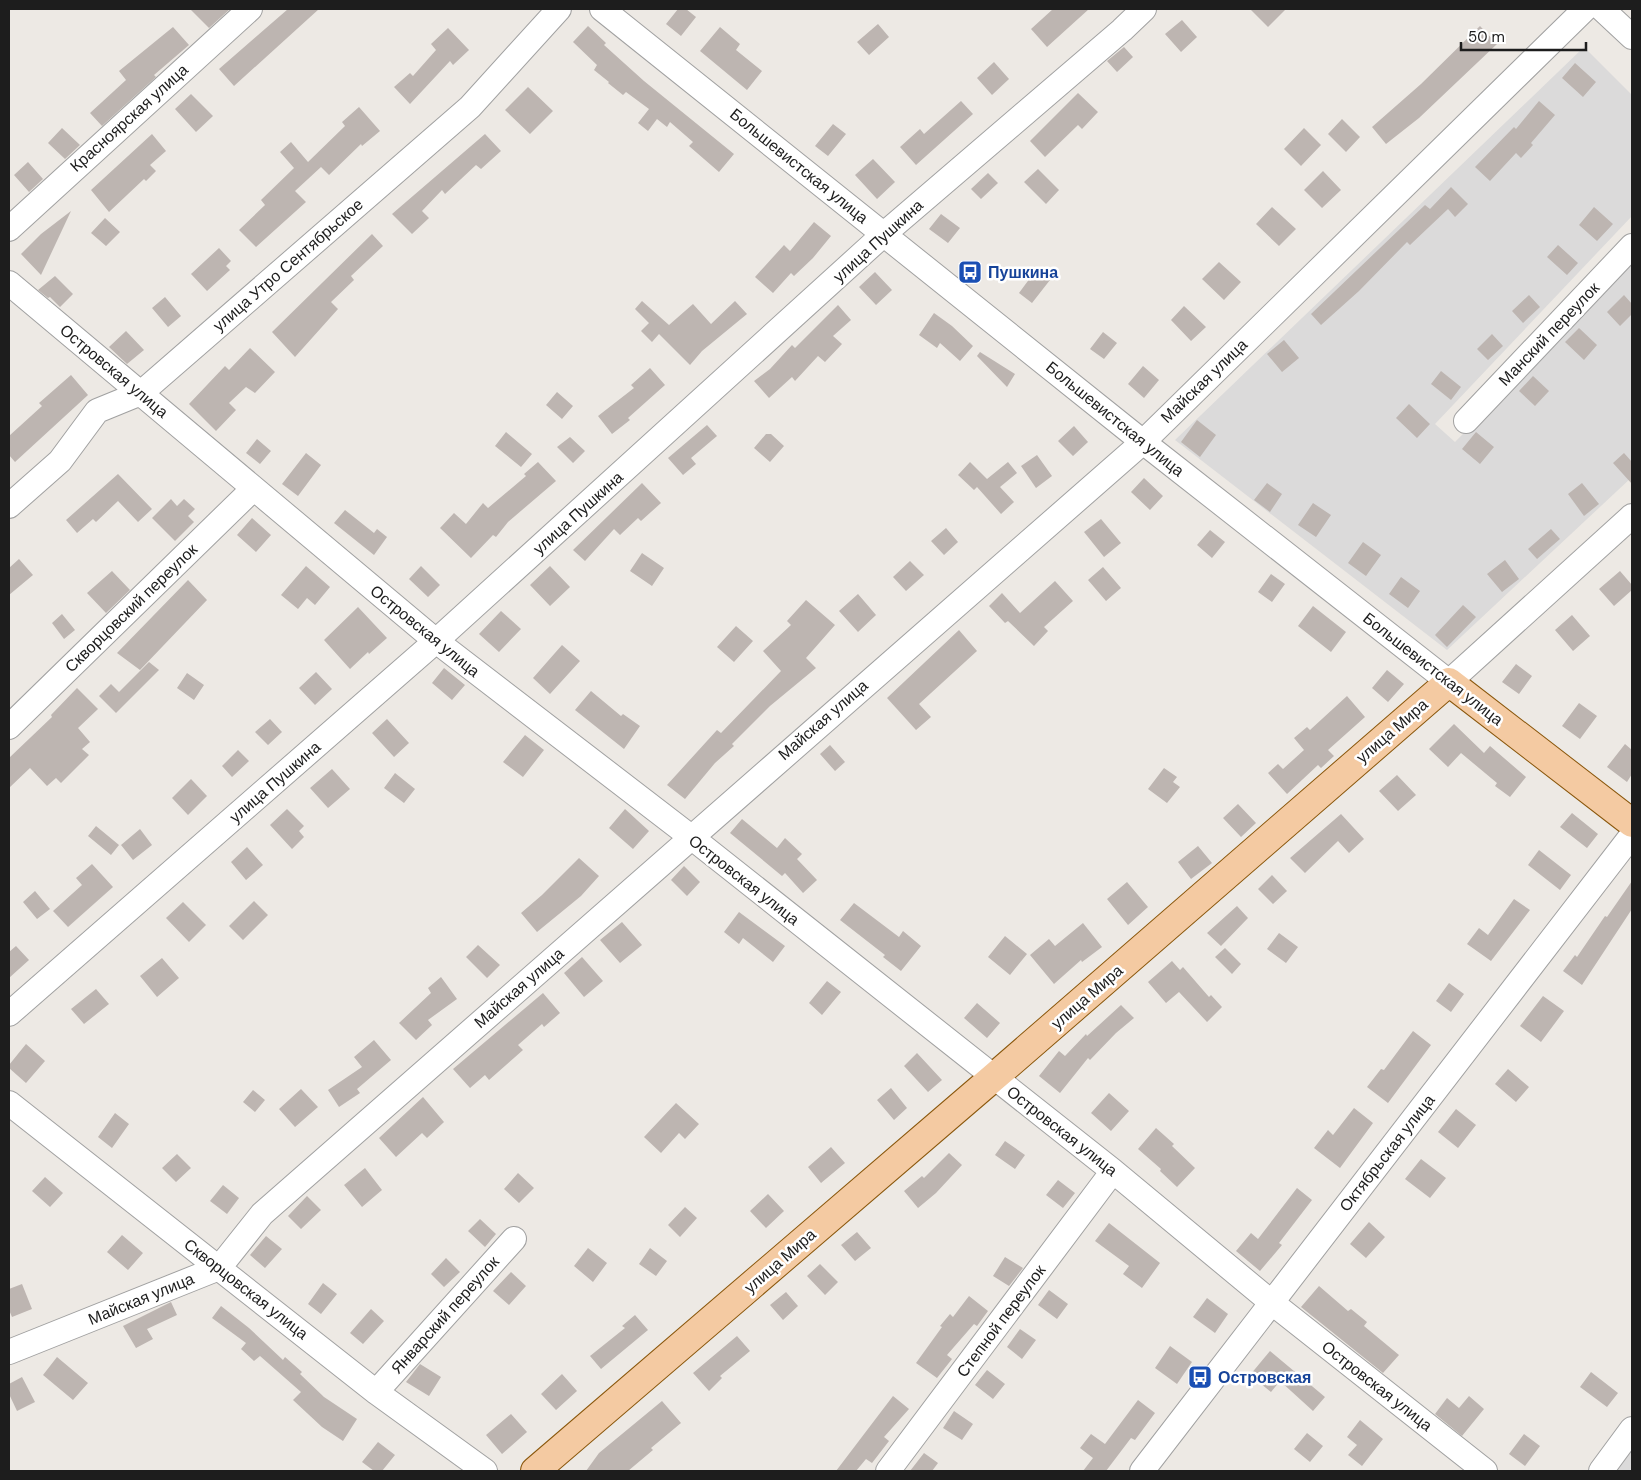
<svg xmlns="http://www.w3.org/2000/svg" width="1641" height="1480" font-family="'DM Sans',sans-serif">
	<rect width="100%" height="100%" fill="#ede9e4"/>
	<path fill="#dbdada" d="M1584 47 1632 95V216L1435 424 1455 442 1632 262V477L1447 650 1175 440Z
		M1632 1450V1471H1615Z"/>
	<path fill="#bdb5b1" d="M190 9H230L209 28Z
		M288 9H319L234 86 219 69Z
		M678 9H686L696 17 681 36 666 24Z
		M1053 9H1089L1047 47 1031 29Z
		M1250 9H1286L1268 27Z
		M1182 20 1197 37 1181 52 1165 34Z
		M878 24 889 37 869 55 857 42Z
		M588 26 606 43 604 45 644 81 734 154 719 172 689 146 693 142 670 122 667 127 657 119 648 131 638 123 649 109 626 92 623 95 608 83 609 82 594 70 597 65 573 42Z
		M1480 26 1497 44 1419 118 1386 144 1372 127 1421 84Z
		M173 27 189 45 154 75 156 77 102 126 90 113 126 80 119 71Z
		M720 27 740 44 736 50 762 71 747 90 700 51Z
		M448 28 469 50 453 65 450 61 410 104 394 87 410 73 413 76 436 50 431 44Z
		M1124 47 1133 57 1117 72 1107 61Z
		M994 62 1009 79 992 95 977 78Z
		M1575 63 1596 82 1583 97 1562 78Z
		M528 87 553 111 530 134 505 110Z
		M1078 93 1098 112 1082 129 1078 125 1045 157 1030 141Z
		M191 94 213 116 196 132 175 109Z
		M961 101 973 114 916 165 900 147 920 129 924 134Z
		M1539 101 1555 115 1531 143 1533 145 1521 158 1516 153 1490 181 1475 167 1514 127 1516 129Z
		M359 107 380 131 362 146 361 144 329 175 321 167 295 191 306 202 256 247 239 230 265 205 261 200 294 168 280 152 291 142 308 162 345 126 342 122Z
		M1342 119 1360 137 1346 152 1328 134Z
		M833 124 846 134 828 156 815 146Z
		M62 128 80 145 65 159 48 143Z
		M1304 128 1321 145 1301 166 1284 149Z
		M152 134 166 151 150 165 156 171 146 181 144 179 109 212 91 190Z
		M485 134 501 151 481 169 476 165 445 194 442 190 422 211 429 218 412 234 392 214Z
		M873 159 895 182 877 199 855 175Z
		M28 162 43 179 29 192 14 175Z
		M1038 169 1059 190 1046 204 1024 182Z
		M1323 171 1341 190 1322 208 1304 190Z
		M988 173 998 183 981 199 971 189Z
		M1451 187 1468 204 1455 217 1448 209 1410 245 1407 242 1359 291 1321 325 1311 314 1425 205 1430 209Z
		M1272 207 1296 229 1279 246 1256 224Z
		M1594 207 1613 224 1597 241 1579 225Z
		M71 211 41 275 21 254 41 234Z
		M941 214 960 228 948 243 929 229Z
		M105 218 120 232 106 246 91 233Z
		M814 222 831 236 813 258 794 276 791 273 773 293 755 277 784 245 790 251Z
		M372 234 383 246 351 276 354 280 331 302 338 309 295 357 272 332Z
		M1558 245 1578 263 1567 275 1547 257Z
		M219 248 231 261 226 266 230 270 207 291 191 274Z
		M1219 262 1241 282 1224 300 1202 279Z
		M1036 270 1050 280 1032 303 1019 293Z
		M875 272 892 290 876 305 859 287Z
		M55 276 73 294 60 307 50 297 48 298 38 290Z
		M1529 295 1540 307 1523 323 1512 311Z
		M1624 295 1632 304V314L1620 326 1607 312Z
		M165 297 181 316 168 327 152 308Z
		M642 301 669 325 693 304 711 324 735 301 747 314 702 351 690 365 659 334 652 342 641 331 649 323 635 309Z
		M838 305 851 320 833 336 842 344 825 362 818 356 795 381 792 377 769 398 754 381 770 369 792 345 795 348Z
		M1184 306 1206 327 1191 341 1171 320Z
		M934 313 952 326 973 346 960 361 940 343 937 348 919 335Z
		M1579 328 1597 345 1584 360 1565 342Z
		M126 331 144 350 127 364 109 347Z
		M1103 332 1117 343 1104 359 1090 349Z
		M1492 334 1503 346 1488 360 1477 349Z
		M1284 340 1299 358 1282 372 1267 354Z
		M250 348 275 372 255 393 246 387 229 403 236 410 216 431 189 404 225 366 229 370Z
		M980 352 1015 374 1007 387 977 356Z
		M1143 366 1159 380 1144 398 1128 384Z
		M650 368 665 385 628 418 630 420 612 434 598 416 634 388 631 385Z
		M1441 371 1461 387 1451 400 1431 384Z
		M71 375 88 395 15 462 9 455V436L42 406 39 403Z
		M1533 376 1549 391 1535 406 1519 391Z
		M557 392 573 406 562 419 546 405Z
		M1409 404 1430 424 1417 438 1396 418Z
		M1197 420 1216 435 1200 457 1181 442Z
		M707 425 717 436 691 458 696 464 683 475 668 458Z
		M1074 426 1088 442 1073 456 1058 441Z
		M506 432 532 454 521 467 495 446Z
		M1476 432 1494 447 1480 464 1462 449Z
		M766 434H771L784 446 770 462 754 448Z
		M570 437 585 451 573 463 557 447Z
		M257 439 271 451 260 464 246 453Z
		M306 453 321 465 298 496 282 484Z
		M1624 453 1632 462V484L1613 463Z
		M1037 455 1052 476 1036 488 1021 466Z
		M538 462 556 481 508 522 496 537 493 535 471 558 440 528 454 513 466 524 483 503 488 508 526 476 524 474Z
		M970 462 987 479 1008 462 1017 473 1000 487 1014 502 1001 514 977 487 974 490 958 475Z
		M118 474 152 509 138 522 118 501 96 522 93 519 77 533 66 520Z
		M1144 478 1163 496 1150 510 1131 492Z
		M642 483 661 503 641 521 638 518 620 535 614 529 585 561 573 550Z
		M1267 483 1282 494 1270 512 1254 500Z
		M1582 483 1599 504 1584 516 1568 494Z
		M171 499 177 506 184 499 195 509 188 516 194 522 175 541 152 518Z
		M1313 503 1331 515 1316 537 1298 525Z
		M345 510 374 533 377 529 387 537 374 555 334 523Z
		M252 518 271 535 256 552 237 535Z
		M1101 519 1121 543 1104 557 1084 532Z
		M946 528 958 542 944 555 931 541Z
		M1551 529 1560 539 1537 559 1528 549Z
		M1210 530 1225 542 1212 558 1197 545Z
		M1363 542 1381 555 1366 576 1348 563Z
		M642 553 664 568 652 586 630 571Z
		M19 559 33 575 9 595V568Z
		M1505 560 1519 579 1502 592 1487 574Z
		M910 561 924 575 906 591 893 577Z
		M306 566 330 587 315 605 307 598 298 609 281 595Z
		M421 566 440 585 428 597 409 579Z
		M550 566 570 587 550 606 530 585Z
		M1103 567 1121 588 1106 601 1088 580Z
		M112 571 130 590 106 613 87 593Z
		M1620 571 1632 585V590L1614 606 1599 589Z
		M1271 574 1285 584 1272 602 1258 592Z
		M1401 577 1420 591 1408 608 1389 594Z
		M188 580 207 600 140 670 117 653Z
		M1055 581 1073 601 1044 627 1048 631 1034 646 1008 621 1005 623 989 606 1002 593 1020 613Z
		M858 594 876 615 858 632 839 611Z
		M806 600 835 625 806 658 816 668 770 706 732 744 734 746 715 763 685 799 667 785 717 730 721 733 781 671 763 651 791 625 787 621Z
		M1463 605 1476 617 1447 647 1435 635Z
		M1313 606 1346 632 1331 652 1298 626Z
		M358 607 387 638 369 654 368 652 350 669 324 640Z
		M501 611 521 629 499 652 479 634Z
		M62 614 75 630 64 639 52 623Z
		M1572 615 1590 636 1573 651 1555 630Z
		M736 626 753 641 734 662 717 647Z
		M959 630 977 651 919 704 931 717 916 730 887 698Z
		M562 645 580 661 550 694 533 678Z
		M149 662 159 670 116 713 99 696 111 684 119 692Z
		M1516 664 1532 676 1519 694 1502 682Z
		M444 668 465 685 452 700 432 683Z
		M1387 670 1404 684 1388 702 1372 688Z
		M316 672 332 689 315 705 299 688Z
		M187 673 204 685 194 700 177 688Z
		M77 688 98 709 78 728 90 742 82 749 89 755 61 783 56 778 47 786 30 768 9 788V758L52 717 51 715Z
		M591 691 621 716 623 714 640 726 624 749 575 710Z
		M1347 696 1365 717 1328 750 1334 756 1321 768 1318 765 1287 794 1268 773 1278 764 1283 769 1304 750 1294 738 1307 727 1310 730Z
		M1579 703 1597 716 1580 739 1562 726Z
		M270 719 282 732 268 745 255 732Z
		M387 719 409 743 394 757 372 733Z
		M1454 724 1484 753 1490 746 1526 777 1510 797 1495 786 1497 783 1461 753 1448 767 1429 749Z
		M525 735 544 750 523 777 503 762Z
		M1625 744 1632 750V774L1627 782 1607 767Z
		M830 745 845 762 835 771 820 754Z
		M238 750 249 761 232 777 222 766Z
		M1164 768 1177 777 1173 782 1180 787 1167 803 1148 789Z
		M332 769 350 789 328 808 310 788Z
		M395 773 415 789 404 803 384 788Z
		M1397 775 1416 795 1398 811 1379 791Z
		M191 779 207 796 188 815 172 798Z
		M1238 804 1256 823 1241 837 1223 818Z
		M287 809 304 826 299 831 304 837 292 849 270 825Z
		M625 809 649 831 633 849 609 828Z
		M1572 813 1598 834 1587 848 1560 827Z
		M1341 814 1364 839 1349 853 1338 841 1305 873 1290 858Z
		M742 819 777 848 785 838 802 854 797 859 817 880 803 893 785 873 782 876 730 833Z
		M96 826 119 845 111 855 88 836Z
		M140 829 152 845 133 860 121 845Z
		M1198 846 1212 863 1191 879 1178 862Z
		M247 847 263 865 246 880 231 862Z
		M1539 850 1571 875 1560 890 1528 865Z
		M579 858 599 876 581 896 537 932 521 913 542 895Z
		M92 864 113 887 68 927 53 911 82 885 76 878Z
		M684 866 700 882 687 896 671 880Z
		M1272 875 1287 891 1273 904 1258 889Z
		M1632 881V909L1582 985 1563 971 1575 955 1577 957 1605 916 1607 917Z
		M1127 882 1148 907 1128 925 1107 899Z
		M35 891 50 909 37 919 23 902Z
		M1514 899 1530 910 1491 961 1467 944 1479 928 1488 935Z
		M254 901 268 915 243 940 229 926Z
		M183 902 206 925 189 942 166 918Z
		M854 903 899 937 903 931 921 946 901 971 883 957 885 955 840 920Z
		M1237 906 1248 918 1221 946 1207 933Z
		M739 912 785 946 773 962 743 938 739 944 724 932Z
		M622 922 642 945 620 963 600 940Z
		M1083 923 1102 947 1082 962 1081 960 1054 984 1030 955 1049 939 1055 946Z
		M1279 933 1298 947 1286 963 1267 949Z
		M1005 936 1027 954 1010 975 988 957Z
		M478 945 500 965 487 978 466 957Z
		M16 946 29 960 9 978V952Z
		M1225 948 1241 964 1232 974 1215 957Z
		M582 957 603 981 584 997 564 973Z
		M162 958 179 978 157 997 140 976Z
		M1172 961 1180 970 1183 967 1209 997 1211 995 1222 1007 1207 1022 1179 992 1166 1003 1148 982Z
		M441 977 457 999 428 1020 432 1025 416 1040 399 1023 431 993 428 988Z
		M827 981 841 992 822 1015 809 1003Z
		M1449 983 1464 994 1451 1012 1436 1001Z
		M96 989 109 1004 84 1024 71 1009Z
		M543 993 560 1013 544 1027 542 1024 518 1045 523 1050 489 1080 485 1075 470 1088 453 1069Z
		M1543 996 1564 1011 1541 1042 1520 1026Z
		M977 1003 1000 1023 987 1038 964 1018Z
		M1121 1005 1134 1018 1116 1033 1090 1060 1088 1058 1060 1093 1039 1076 1059 1051 1065 1056 1086 1034 1087 1036Z
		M1413 1031 1431 1045 1388 1103 1367 1087 1381 1069 1384 1070Z
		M374 1040 391 1060 357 1089 360 1093 339 1107 328 1090 362 1067 354 1057Z
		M26 1044 45 1061 26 1083 9 1068V1065Z
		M917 1053 942 1080 928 1092 904 1066Z
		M1508 1069 1529 1087 1516 1102 1495 1084Z
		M891 1088 907 1108 894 1120 877 1100Z
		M301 1089 318 1107 295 1127 279 1109Z
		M253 1090 265 1100 255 1112 243 1102Z
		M1109 1093 1129 1111 1111 1131 1091 1113Z
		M423 1097 444 1122 427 1138 422 1133 396 1157 379 1138Z
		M676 1103 699 1124 685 1139 679 1133 661 1153 644 1137Z
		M1354 1108 1373 1123 1340 1168 1314 1148 1328 1130 1333 1135Z
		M1456 1109 1476 1125 1458 1148 1438 1132Z
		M115 1113 129 1124 112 1148 98 1137Z
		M1156 1128 1174 1144 1172 1146 1195 1168 1177 1187 1160 1171 1161 1169 1138 1149Z
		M1005 1141 1025 1155 1015 1169 995 1155Z
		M831 1147 845 1163 821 1183 808 1167Z
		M949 1153 962 1165 936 1193 918 1208 904 1191 922 1176 924 1178Z
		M177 1154 191 1168 176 1182 162 1168Z
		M1421 1159 1446 1178 1430 1198 1405 1179Z
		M365 1168 382 1190 362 1207 344 1185Z
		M518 1173 534 1188 519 1203 504 1189Z
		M45 1177 63 1193 50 1207 32 1191Z
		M1058 1180 1075 1193 1063 1208 1046 1195Z
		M223 1185 239 1198 227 1214 210 1201Z
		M1297 1188 1312 1200 1279 1243 1282 1245 1260 1271 1236 1251 1251 1233 1258 1239Z
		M768 1194 784 1211 766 1228 750 1211Z
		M307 1196 321 1210 301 1229 288 1216Z
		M685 1207 697 1218 680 1237 668 1225Z
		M480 1219 496 1234 485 1247 468 1231Z
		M1369 1222 1385 1237 1366 1258 1350 1244Z
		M1109 1223 1160 1263 1142 1288 1123 1274 1129 1266 1095 1241Z
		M857 1232 871 1248 855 1261 841 1245Z
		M122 1235 143 1253 128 1270 107 1252Z
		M266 1236 282 1249 265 1268 250 1255Z
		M588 1248 607 1263 593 1282 574 1266Z
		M650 1248 667 1261 656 1276 639 1264Z
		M1005 1257 1023 1268 1009 1286 993 1276Z
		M446 1258 460 1272 444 1287 431 1274Z
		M820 1264 838 1282 825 1295 807 1276Z
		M511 1272 526 1286 509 1305 493 1291Z
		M323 1283 337 1294 321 1314 308 1304Z
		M22 1284 32 1309 12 1317 9 1310V1289Z
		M1319 1286 1348 1311 1351 1309 1367 1322 1364 1326 1399 1355 1383 1373 1301 1307Z
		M1049 1290 1068 1304 1057 1319 1038 1305Z
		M786 1292 798 1306 783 1320 770 1305Z
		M969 1296 988 1311 977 1326 974 1324 947 1355 952 1359 937 1378 916 1363 942 1327 940 1326 950 1314 953 1317Z
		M1207 1298 1228 1314 1215 1333 1193 1317Z
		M171 1302 177 1315 147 1329 153 1339 136 1348 123 1326Z
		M221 1306 249 1328 283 1360 285 1357 302 1372 300 1374 324 1397 357 1419 343 1441 322 1427 293 1400 301 1392 260 1356 254 1361 241 1349 246 1343 212 1318Z
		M371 1309 384 1321 363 1344 350 1333Z
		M635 1315 648 1330 601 1369 590 1356 625 1328 622 1326Z
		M1020 1329 1036 1340 1022 1359 1007 1347Z
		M737 1336 750 1351 720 1376 722 1378 709 1391 693 1373Z
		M1170 1346 1192 1362 1177 1384 1155 1368Z
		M1270 1351 1325 1397 1313 1411 1280 1381 1271 1392 1250 1375Z
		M57 1357 88 1383 73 1400 43 1375Z
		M420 1364 441 1377 429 1396 406 1382Z
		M987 1370 1005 1384 993 1399 975 1385Z
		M1591 1372 1618 1393 1607 1407 1580 1387Z
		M562 1374 577 1391 556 1410 541 1394Z
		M22 1377 35 1402 17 1411 9 1394V1384Z
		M893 1396 909 1409 884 1437 889 1441 872 1463 866 1459 856 1471H836Z
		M1469 1396 1484 1409 1462 1436 1435 1414 1447 1398 1459 1408Z
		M1138 1400 1155 1413 1135 1440 1131 1438 1106 1471H1083L1093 1458 1080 1448 1091 1434 1105 1444Z
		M662 1401 681 1423 651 1448 653 1450 628 1471H586L599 1453Z
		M954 1411 973 1424 962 1440 943 1428Z
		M511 1414 527 1432 502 1454 486 1435Z
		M1360 1420 1383 1439 1362 1466 1348 1455 1357 1445 1347 1437Z
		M1307 1433 1323 1446 1310 1462 1294 1449Z
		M1524 1434 1540 1446 1525 1466 1509 1454Z
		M378 1442 395 1455 382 1471H374L362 1462Z
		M924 1453 938 1463 932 1471H910Z"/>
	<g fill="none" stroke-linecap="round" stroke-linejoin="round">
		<g stroke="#a1a1a1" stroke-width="26">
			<path id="minor" d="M602 9 1143 442 1449 682 1632 516
				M1602 9 1632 37
				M9 229 250 9
				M9 283 436 641 691 837 1113 1171 1271 1302 1485 1471
				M1466 421 1632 246
				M9 506 60 461 97 411 141 393 470 107 559 9
				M9 727 253 489
				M9 1014 436 641 884 234 1122 30 1144 9
				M9 1103 376 1392 485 1471
				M9 1352 219 1268 262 1214 1143 442 1585 9
				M376 1392 514 1239
				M888 1471 1113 1171
				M1142 1471 1632 835
				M1601 1471 1632 1429"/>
		</g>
		<g stroke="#8a570c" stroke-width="30">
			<path id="major" d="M535 1471 994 1077 1449 682 1632 823"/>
		</g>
		<use href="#minor" stroke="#fff" stroke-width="24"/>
		<use href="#major" stroke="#f4caa2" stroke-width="28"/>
	</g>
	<defs>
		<g id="bus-square" transform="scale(1.25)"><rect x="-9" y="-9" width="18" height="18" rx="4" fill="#1a4fb4" stroke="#fff"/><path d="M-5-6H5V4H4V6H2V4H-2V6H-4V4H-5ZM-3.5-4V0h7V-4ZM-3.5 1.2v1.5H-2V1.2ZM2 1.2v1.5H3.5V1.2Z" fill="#fff"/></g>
	</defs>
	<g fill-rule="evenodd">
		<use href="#bus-square" x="970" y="272"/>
		<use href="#bus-square" x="1200" y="1377"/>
	</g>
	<g text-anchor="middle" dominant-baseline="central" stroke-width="5" stroke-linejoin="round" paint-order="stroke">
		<g font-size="16" fill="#1d1d1d" stroke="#fff">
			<text transform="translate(129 118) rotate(-42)">Красноярская улица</text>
			<text transform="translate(799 166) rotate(39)">Большевистская улица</text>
			<text transform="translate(878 241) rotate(-42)">улица Пушкина</text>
			<text transform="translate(288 265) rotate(-41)">улица Утро Сентябрьское</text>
			<text transform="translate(1549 334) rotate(-46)">Манский переулок</text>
			<text transform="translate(114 371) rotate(40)">Островская улица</text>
			<text transform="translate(1204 381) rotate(-44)">Майская улица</text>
			<text transform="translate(1115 419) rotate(39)">Большевистская улица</text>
			<text transform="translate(578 513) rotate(-42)">улица Пушкина</text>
			<text transform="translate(131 608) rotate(-44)">Скворцовский переулок</text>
			<text transform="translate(425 631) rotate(39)">Островская улица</text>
			<text transform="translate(1433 669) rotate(38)">Большевистская улица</text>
			<text transform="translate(823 720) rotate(-41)">Майская улица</text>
			<text transform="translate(1392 731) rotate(-41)">улица Мира</text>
			<text transform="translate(275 782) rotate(-41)">улица Пушкина</text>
			<text transform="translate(744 880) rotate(38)">Островская улица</text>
			<text transform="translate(519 988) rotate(-41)">Майская улица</text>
			<text transform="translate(1087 997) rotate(-41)">улица Мира</text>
			<text transform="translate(1062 1131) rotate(38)">Островская улица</text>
			<text transform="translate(1387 1153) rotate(-52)">Октябрьская улица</text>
			<text transform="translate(780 1261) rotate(-41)">улица Мира</text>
			<text transform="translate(246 1289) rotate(38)">Скворцовская улица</text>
			<text transform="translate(141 1299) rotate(-22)">Майская улица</text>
			<text transform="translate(445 1315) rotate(-48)">Январский переулок</text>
			<text transform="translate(1001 1321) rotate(-53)">Степной переулок</text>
			<text transform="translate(1377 1386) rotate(38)">Островская улица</text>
		</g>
		<g font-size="16" font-weight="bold" fill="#164399" stroke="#fff" text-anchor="start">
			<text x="988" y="272">Пушкина</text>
			<text x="1218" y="1377">Островская</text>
		</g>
	</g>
	<rect width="1641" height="1480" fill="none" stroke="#1d1d1d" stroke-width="20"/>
	<path d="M1461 42v8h125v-8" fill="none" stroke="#1d1d1d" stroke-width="2.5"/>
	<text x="1468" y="42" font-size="15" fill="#1d1d1d" stroke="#ffffff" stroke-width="4" paint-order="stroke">50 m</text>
</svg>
